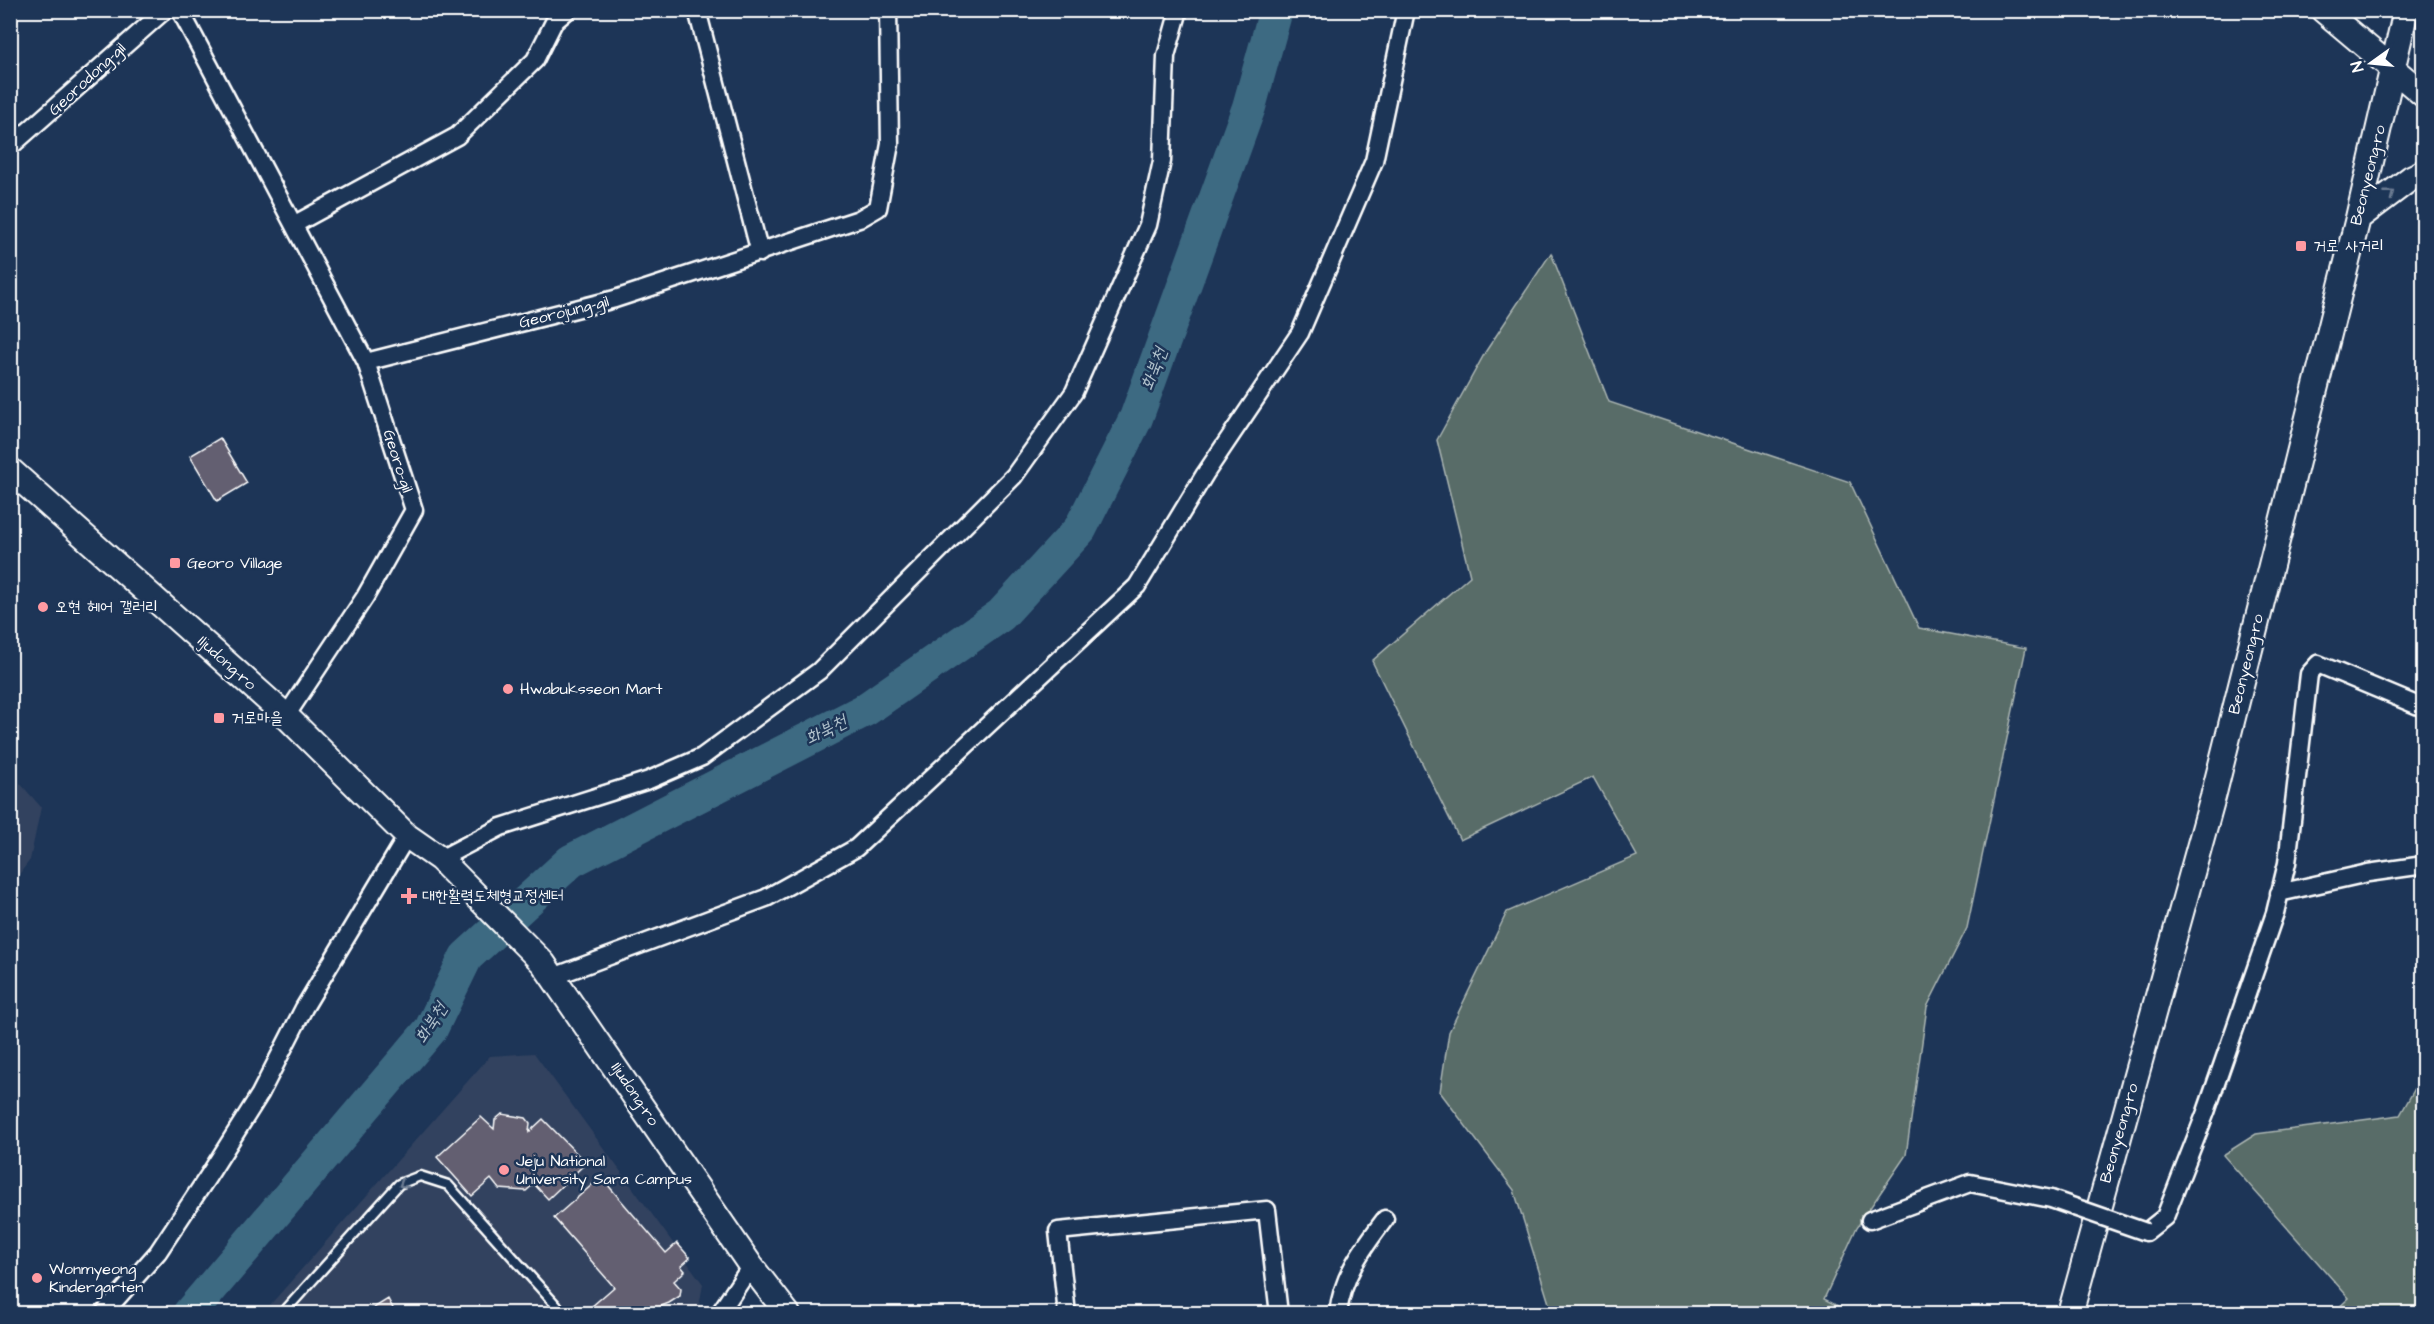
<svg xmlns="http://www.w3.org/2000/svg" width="2434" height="1324" font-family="'Architects Daughter','Poor Story',sans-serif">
	<rect width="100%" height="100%" fill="#1d3557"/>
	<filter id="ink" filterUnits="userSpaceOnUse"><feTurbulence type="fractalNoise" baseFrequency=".0167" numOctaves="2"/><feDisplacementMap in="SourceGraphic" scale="12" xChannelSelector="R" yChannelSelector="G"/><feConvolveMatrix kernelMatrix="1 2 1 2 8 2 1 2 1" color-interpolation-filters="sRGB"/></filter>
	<g filter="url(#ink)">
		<path fill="#32425f" d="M10 772 41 807 30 860 11 885Z
			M534 1053 703 1284 698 1313 262 1314 490 1056Z"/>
		<path fill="#586c67" stroke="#acb6b3" stroke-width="1.5" d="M1551 253 1609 402 1850 482 1919 628 2026 648 1967 928 1927 1007 1906 1155 1857 1227 1824 1299 1851 1313H1552L1514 1190 1440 1092 1449 1032 1507 912 1637 856 1593 777 1460 840 1372 661 1470 576 1437 440 1486 351Z
			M2423 1074V1313H2333L2349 1298 2223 1155 2256 1134 2400 1115Z"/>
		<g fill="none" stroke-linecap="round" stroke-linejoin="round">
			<path stroke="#3e6a82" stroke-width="34" d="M189 1314 431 1029 466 957 571 861 865 710 1001 615 1080 529 1136 418 1249 107 1276 10"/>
		</g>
		<path fill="#645f71" stroke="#fff" stroke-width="1.5" d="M220 438 247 483 217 501 190 456Z
			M502 1114 526 1118 530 1123 529 1132 543 1119 586 1163 548 1199 534 1184 526 1191 499 1189 491 1179 472 1196 437 1157 481 1117 494 1129 495 1120Z
			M601 1177 666 1253 677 1243 690 1258 681 1266 685 1271 674 1281 681 1289 680 1296 669 1303 641 1314H583L614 1287 554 1218Z
			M388 1299 396 1314H364Z"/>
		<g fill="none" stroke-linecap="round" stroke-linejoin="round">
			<g stroke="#fff" stroke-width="13">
				<path id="service" d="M282 1314 399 1184 420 1176 448 1185 564 1314"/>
			</g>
			<g stroke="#fff" stroke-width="21">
				<path id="minor" d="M180 10 366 362 414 510 365 597 286 716
					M697 10 760 253
					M10 147 165 10
					M295 224 457 136 535 60 554 22 568 10
					M366 362 615 299 859 219 878 208 890 144 888 10
					M440 859 501 827 649 780 702 757 819 671 1014 476 1074 392 1148 225 1162 161 1166 56 1179 10
					M2279 893 2368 873 2424 865
					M553 977 766 898 856 848 1137 586 1205 474 1300 333 1374 161 1406 10
					M1870 1220 1970 1183 2051 1199
					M2146 1232 2165 1217 2206 1112 2275 913 2287 863 2309 674 2318 664 2421 707
					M103 1314 158 1252 209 1175 260 1094 304 1008 407 836
					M719 1314 751 1266
					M1067 1314 1058 1231 1267 1210 1279 1314
					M1338 1314C1342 1276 1363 1248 1385 1219"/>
			</g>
			<g stroke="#fff" stroke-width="28">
				<path id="secondary" d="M2323 10 2424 95
					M2358 218 2411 178 2424 172
					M10 470 286 716 407 836 440 859 543 963 751 1266 788 1314
					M2070 1314 2213 797 2358 218 2406 10"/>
			</g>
			<use href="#service" stroke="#1d3557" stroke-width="8"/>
			<use href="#minor" stroke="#1d3557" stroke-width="16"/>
			<use href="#secondary" stroke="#1d3557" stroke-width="24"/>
			<g stroke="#fff" stroke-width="21" stroke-linecap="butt">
				<path id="minor-bridge" d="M2051 1199 2146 1232"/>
			</g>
			<use href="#minor-bridge" stroke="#1d3557" stroke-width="16"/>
		</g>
		<defs><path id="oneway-chevron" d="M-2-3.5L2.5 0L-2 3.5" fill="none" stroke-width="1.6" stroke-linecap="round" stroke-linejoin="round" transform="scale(1.5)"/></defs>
		<g stroke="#6c7c92">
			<use href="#oneway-chevron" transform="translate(2390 194) rotate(-38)"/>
			<use href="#oneway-chevron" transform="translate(403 1184) rotate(149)"/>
		</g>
	</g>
	<g fill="#ff9aa2" stroke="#1d3557" stroke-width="2">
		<rect x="2295" y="240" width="12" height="12" rx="3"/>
		<rect x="169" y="557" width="12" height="12" rx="3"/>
		<circle cx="43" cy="607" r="6"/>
		<circle cx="508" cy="689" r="6"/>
		<rect x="213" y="712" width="12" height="12" rx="3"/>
		<path d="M406 887h6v6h6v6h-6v6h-6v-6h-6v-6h6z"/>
		<circle cx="504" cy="1170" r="6"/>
		<circle cx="37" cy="1278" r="6"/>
	</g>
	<g text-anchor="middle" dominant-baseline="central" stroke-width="5" stroke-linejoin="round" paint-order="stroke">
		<g font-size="16" fill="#fff" stroke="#1d3557">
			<text transform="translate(87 79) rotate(-43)">Georodong-gil</text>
			<text transform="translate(2368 175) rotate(-76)">Beonyeong-ro</text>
			<text transform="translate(564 312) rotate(-14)">Georojung-gil</text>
			<text transform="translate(398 461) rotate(72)">Georo-gil</text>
			<text transform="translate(227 663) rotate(42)">Iljudong-ro</text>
			<text transform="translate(2246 664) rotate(-76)">Beonyeong-ro</text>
			<text transform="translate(635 1094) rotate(56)">Iljudong-ro</text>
			<text transform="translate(2119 1133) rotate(-74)">Beonyeong-ro</text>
		</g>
		<g font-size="16" fill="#fff" stroke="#1d3557" text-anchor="start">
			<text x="2313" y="246">거로 사거리</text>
			<text x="187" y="563">Georo Village</text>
			<text x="55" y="607">오현 헤어 갤러리</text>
			<text x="520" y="689">Hwabuksseon Mart</text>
			<text x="231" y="718">거로마을</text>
			<text x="422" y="896">대한활력도체형교정센터</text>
			<text x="516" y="1161">Jeju National<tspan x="516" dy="18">University Sara Campus</tspan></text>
			<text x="49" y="1269">Wonmyeong<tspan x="49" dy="18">Kindergarten</tspan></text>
		</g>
		<g font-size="18" font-style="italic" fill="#b2c3cd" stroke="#1d3557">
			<text transform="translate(1154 369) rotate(-70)">화북천</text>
			<text transform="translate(826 730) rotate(-27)">화북천</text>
			<text transform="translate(431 1023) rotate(-58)">화북천</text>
		</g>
	</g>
	<rect width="2434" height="1324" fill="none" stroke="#1d3557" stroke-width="36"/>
	<rect x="18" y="18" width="2398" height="1288" fill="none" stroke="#fff" stroke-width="2" filter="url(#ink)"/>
	<g transform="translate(2371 63) rotate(255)" stroke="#1d3557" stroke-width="4.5" paint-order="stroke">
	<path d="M0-4.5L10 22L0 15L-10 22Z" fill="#ffffff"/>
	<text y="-9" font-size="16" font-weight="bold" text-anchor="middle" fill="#ffffff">N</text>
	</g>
</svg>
